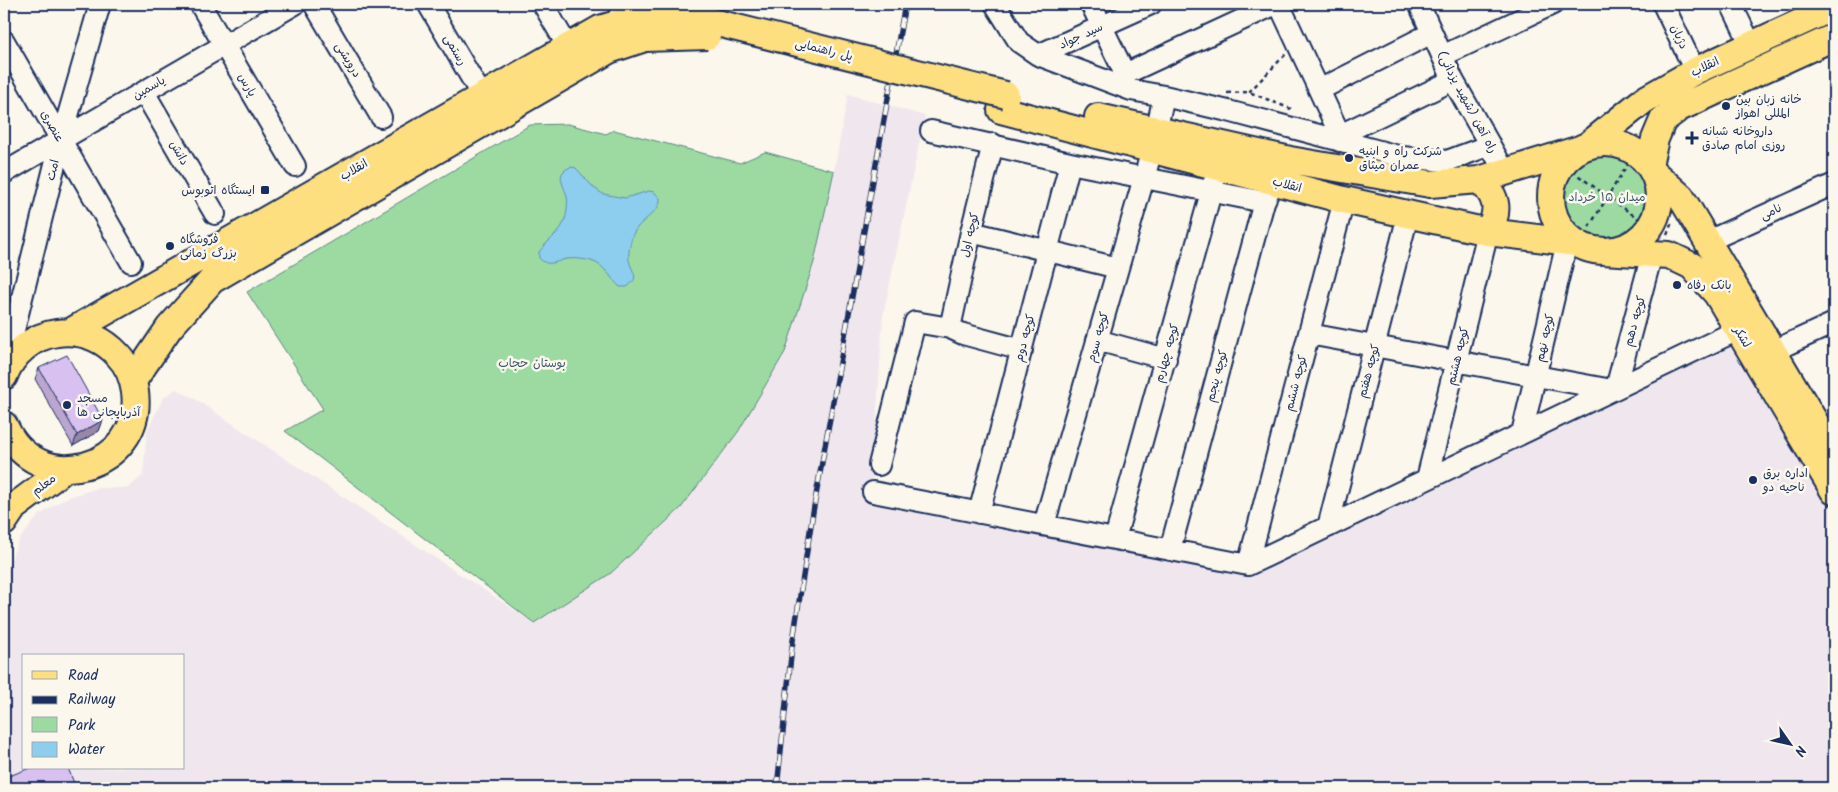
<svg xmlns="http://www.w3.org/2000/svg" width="1838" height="792" font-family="Kalam,'Playpen Sans Arabic',sans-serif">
	<rect width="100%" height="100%" fill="#fbf7ec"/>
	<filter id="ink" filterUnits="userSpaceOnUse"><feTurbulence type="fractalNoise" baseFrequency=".02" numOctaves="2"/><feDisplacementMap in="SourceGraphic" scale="10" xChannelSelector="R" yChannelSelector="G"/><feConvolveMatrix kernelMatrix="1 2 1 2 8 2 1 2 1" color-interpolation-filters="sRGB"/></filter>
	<g filter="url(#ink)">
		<path fill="#f0e7ee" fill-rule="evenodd" d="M848 94 925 116 883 316 871 504 1248 575 1696 361 1735 340 1834 505V788H4V578L6 570 19 540 39 515 66 498 97 488H128L143 475 147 431 163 398 176 389 195 399 534 623 611 573 681 508 738 432 814 262 834 171ZM24 656H184V768H24Z"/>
		<path fill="#9cdaa2" stroke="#5c8480" d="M568 124 606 134 614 130 740 163 765 152 834 171 814 262 785 352 738 432 681 508 611 573 534 623 285 431 323 409 247 292 530 125Z
			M1564 197a43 43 0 1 1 86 0a43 43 0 1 1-86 0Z"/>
		<path fill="#8dcdee" stroke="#5f8eb4" d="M571 167 576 168 594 188 603 194 625 198 649 191 654 192 660 198C662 213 637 220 632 237 630 244 628 253 629 260 632 273 641 277 627 287H620C610 278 605 265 591 261 584 259 574 258 567 259 556 261 548 268 539 258V252C551 236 565 232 567 209 567 206 568 201 567 197 565 186 553 173 571 167Z"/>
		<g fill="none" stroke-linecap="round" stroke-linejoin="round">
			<g stroke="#1b2f5e" stroke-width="24">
				<path id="minor" d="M200 4 295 166
					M314 4 381 117
					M428 4 482 96
					M543 4 568 47
					M995 4 1019 42 1038 55 1131 90 1164 96
					M1091 4 1125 74 1276 4
					M1279 4 1340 135 1339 141
					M1419 4 1453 80 1505 172
					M1663 4 1695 71
					M1731 4 1751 45
					M616 24 624 4
					M4 41 131 262
					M1038 55 1151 4
					M1442 56 1553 4
					M1319 90 1422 38
					M144 92 215 214
					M931 131 1070 163 1264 202 1273 182
					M1156 131 1164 96 1228 111 1402 157 1447 161 1490 145
					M1340 135 1443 85
					M4 173 295 4
					M971 232 1118 268
					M1708 241 1834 184
					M950 328 971 232 993 144
					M1309 334 1612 390
					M12 338 61 140 100 4
					M1097 340 1166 359
					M1773 351 1834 323
					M1616 388 1652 254
					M1522 433 1567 242
					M879 465 915 322 950 328 963 334 1022 350
					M1427 479 1488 232
					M873 492 1248 565 1738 330
					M979 513 1070 163
					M1044 525 1152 150
					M1328 527 1408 215
					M1115 539 1218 167
					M1170 550 1264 202
					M1248 565 1344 200"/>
			</g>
			<g stroke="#1b2f5e" stroke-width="30">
				<path id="major" d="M1001 110 1344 200 1488 232 1577 243
					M1098 117 1290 160 1430 184 1479 180 1580 149
					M1551 197a54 54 0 1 1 108 0a54 54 0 1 1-108 0Z
					M1587 146 1644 100 1695 71 1834 7
					M1649 165 1655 139 1663 120 1679 108 1834 37
					M1653 172 1681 197 1834 454
					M1479 180C1498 196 1500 211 1488 232
					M1603 251 1669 255 1692 266 1717 294 1834 491
					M70 332 600 29 641 17
					M4 376C12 354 33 336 57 333 81 330 101 337 118 355 128 365 133 378 135 392 145 468 37 501 4 425
					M133 381 169 328 212 280 609 50 645 38
					M4 522 14 507 65 469"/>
			</g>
			<path stroke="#1b2f5e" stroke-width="2.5" stroke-dasharray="4 4" stroke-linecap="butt" d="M1249 92 1286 54
				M1227 93 1249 92 1291 109
				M1572 171 1650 227
				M1589 227 1629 162
				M1667 235 1672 222"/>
			<use href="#minor" stroke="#fbf7ec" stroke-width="20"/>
			<use href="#major" stroke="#fedf80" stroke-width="26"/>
			<g stroke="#1b2f5e" stroke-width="5.5">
				<path id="rail" d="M777 788 792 647 813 512 905 4"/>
			</g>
			<use href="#rail" stroke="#fbf7ec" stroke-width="4" stroke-dasharray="11" stroke-linecap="butt"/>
			<g stroke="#1b2f5e" stroke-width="30" stroke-linecap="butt">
				<path id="major-bridge" d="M641 17 705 20 1006 95
					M645 38 707 36"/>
			</g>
			<use href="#major-bridge" stroke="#fedf80" stroke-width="26"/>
		</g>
		<path fill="#baa6cf" stroke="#1b2f5e" d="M39 368 103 420 99 431 73 446 35 379Z"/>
		<path fill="#9787a9" stroke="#1b2f5e" d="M103 420 99 431 73 446 77 435Z"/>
		<path fill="#d8c1f1" stroke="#1b2f5e" d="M67 355 103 420 77 435 39 368Z
			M30 768H68L76 788H4V778Z"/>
	</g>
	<g fill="#1b2f5e" stroke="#fbf7ec" stroke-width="2">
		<circle cx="1726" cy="106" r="5"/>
		<path d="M1689.5 130.5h5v5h5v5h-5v5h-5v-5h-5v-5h5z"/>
		<circle cx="1349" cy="158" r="5"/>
		<rect x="260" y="185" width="10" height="10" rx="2.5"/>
		<circle cx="170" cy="246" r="5"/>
		<circle cx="1677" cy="285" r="5"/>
		<circle cx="67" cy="405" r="5"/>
		<circle cx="1753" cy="480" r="5"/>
	</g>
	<g text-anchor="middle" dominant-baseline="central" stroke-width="5" stroke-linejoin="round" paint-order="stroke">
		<g font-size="12" fill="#1b2f5e" stroke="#fbf7ec">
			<text transform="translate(1081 36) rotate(-25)">سید جواد</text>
			<text transform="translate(1679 37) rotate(65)">دژبان</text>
			<text transform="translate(455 50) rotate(60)">رستمی</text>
			<text transform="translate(824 50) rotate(14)">پل راهنمایی</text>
			<text transform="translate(348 60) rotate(59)">درویشی</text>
			<text transform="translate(1705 67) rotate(-26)">انقلاب</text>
			<text transform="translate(247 85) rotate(60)">پارس</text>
			<text transform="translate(149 88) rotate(-30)">یاسمین</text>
			<text transform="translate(1467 102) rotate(62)">راه آهن (شهید یزدانی)</text>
			<text transform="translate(52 126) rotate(60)">عنصری</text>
			<text transform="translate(179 153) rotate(60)">دانش</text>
			<text transform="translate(53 170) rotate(-76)">امت</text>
			<text transform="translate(354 170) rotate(-30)">انقلاب</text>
			<text transform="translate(1287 185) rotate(15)">انقلاب</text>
			<text transform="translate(1771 212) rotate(-25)">نامی</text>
			<text transform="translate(970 235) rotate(-77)">کوچه اول</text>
			<text transform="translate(1635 321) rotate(-74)">کوچه دهم</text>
			<text transform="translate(1098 337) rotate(-74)">کوچه سوم</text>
			<text transform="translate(1742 337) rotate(59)">لشکر</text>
			<text transform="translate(1025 338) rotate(-75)">کوچه دوم</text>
			<text transform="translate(1545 338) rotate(-77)">کوچه نهم</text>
			<text transform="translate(1167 353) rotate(-74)">کوچه چهارم</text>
			<text transform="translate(1458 356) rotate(-76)">کوچه هشتم</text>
			<text transform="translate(1369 371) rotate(-75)">کوچه هفتم</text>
			<text transform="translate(1217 376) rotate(-75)">کوچه پنجم</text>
			<text transform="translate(1296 383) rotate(-75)">کوچه ششم</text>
			<text transform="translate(44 485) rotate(-37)">معلم</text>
		</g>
		<g font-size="12" fill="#1b2f5e" stroke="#fbf7ec" text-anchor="start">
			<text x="1736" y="99">خانه زبان بین<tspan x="1736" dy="14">المللی اهواز</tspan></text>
			<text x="1702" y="131">داروخانه شبانه<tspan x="1702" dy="14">روزی امام صادق</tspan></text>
			<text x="1359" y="151">شرکت راه و ابنیه<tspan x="1359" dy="14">عمران میثاق</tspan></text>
			<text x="255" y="190" text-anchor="end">ایستگاه اتوبوس</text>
			<text x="180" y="239">فروشگاه<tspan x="180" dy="14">بزرگ زمانی</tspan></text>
			<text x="1687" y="285">بانک رفاه</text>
			<text x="77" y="398">مسجد<tspan x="77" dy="14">آذربایجانی ها</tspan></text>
			<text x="1763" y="473">اداره برق<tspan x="1763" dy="14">ناحیه دو</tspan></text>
		</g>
		<g font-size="12" fill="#3b5a6f" stroke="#fbf7ec">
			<text x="1607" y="197">میدان ۱۵ خرداد</text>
			<text x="532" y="363">بوستان حجاب</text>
		</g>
	</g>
	<rect width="1838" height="792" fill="none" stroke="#fbf7ec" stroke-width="20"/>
	<rect x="10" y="10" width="1818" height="772" fill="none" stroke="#1b2f5e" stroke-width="2" filter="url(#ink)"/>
	<rect x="22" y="654" width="162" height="115" fill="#fbf7ec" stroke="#a1a7b3"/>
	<rect x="32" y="671" width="25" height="8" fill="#fedf80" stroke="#a1a7b3"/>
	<text x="68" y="680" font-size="15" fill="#1b2f5e">Road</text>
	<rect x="32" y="696" width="25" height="8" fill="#1b2f5e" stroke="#a1a7b3"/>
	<text x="68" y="704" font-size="15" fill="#1b2f5e">Railway</text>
	<rect x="32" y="717" width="25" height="15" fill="#9cdaa2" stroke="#a1a7b3"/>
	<text x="68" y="730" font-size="15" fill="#1b2f5e">Park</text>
	<rect x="32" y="742" width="25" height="15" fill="#8dcdee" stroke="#a1a7b3"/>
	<text x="68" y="754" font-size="15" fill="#1b2f5e">Water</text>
	<g transform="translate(1790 744) rotate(124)" stroke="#fbf7ec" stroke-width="4" paint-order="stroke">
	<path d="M0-4L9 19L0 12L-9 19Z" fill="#1b2f5e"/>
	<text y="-8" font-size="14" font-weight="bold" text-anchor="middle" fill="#1b2f5e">N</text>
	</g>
</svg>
